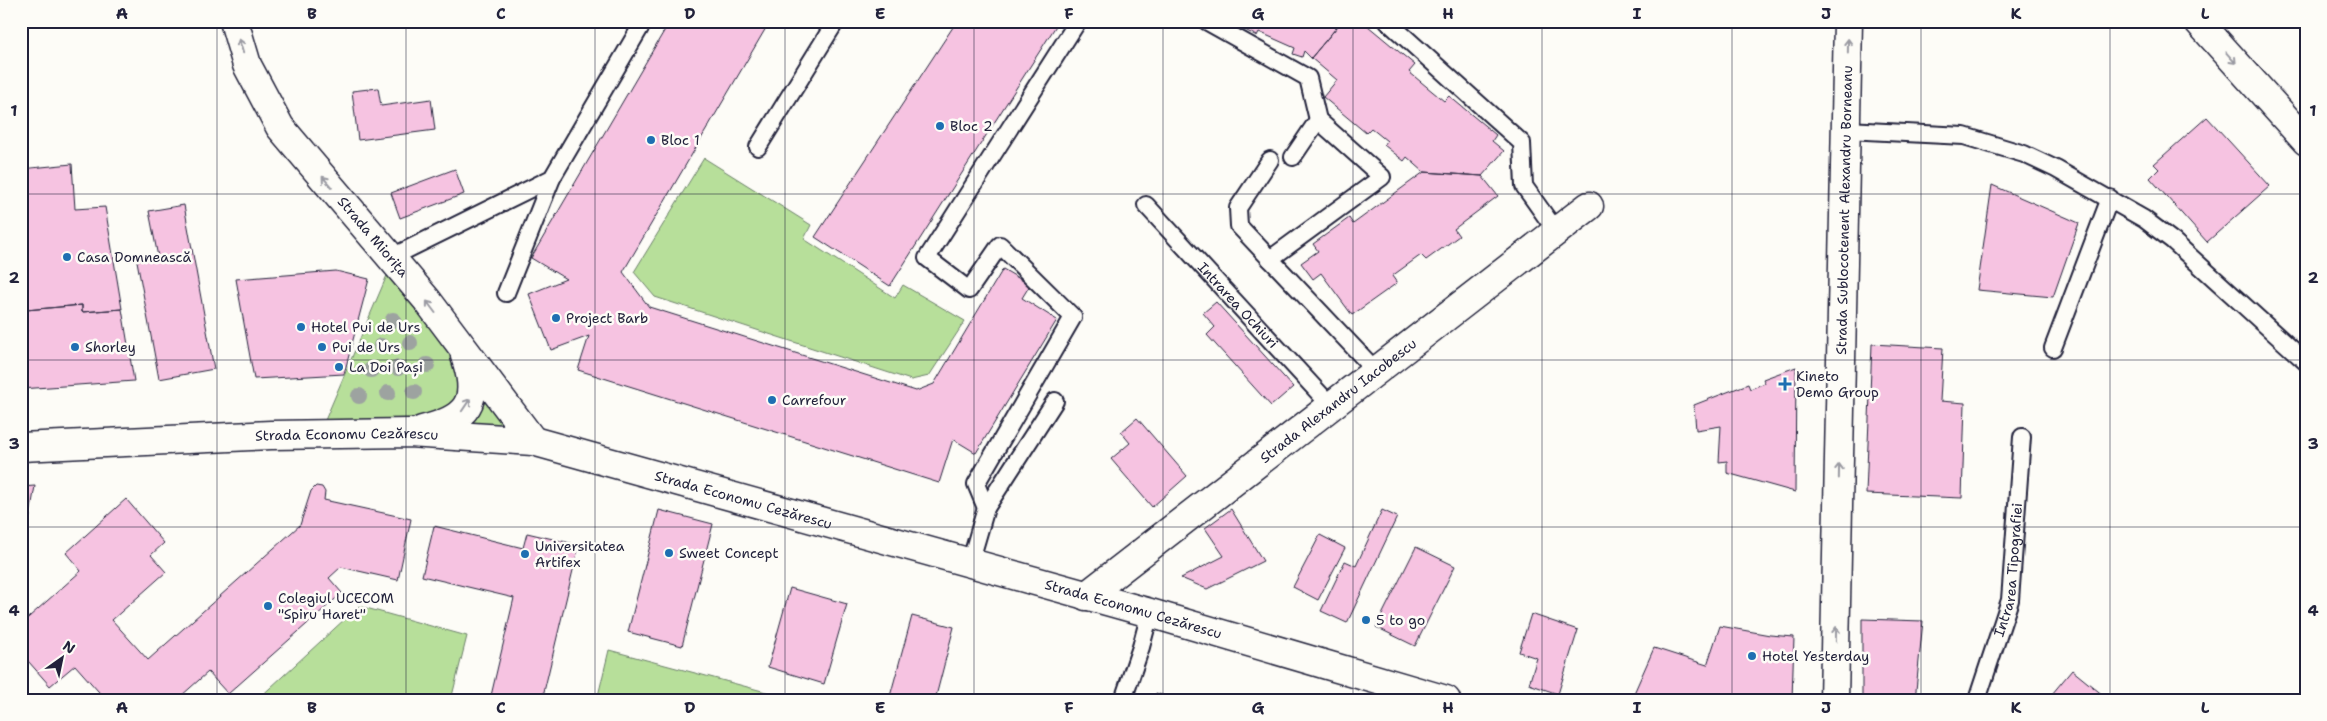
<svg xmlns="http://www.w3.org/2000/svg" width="2327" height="721" font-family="'Shantell Sans',sans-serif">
	<rect width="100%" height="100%" fill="#fdfcf7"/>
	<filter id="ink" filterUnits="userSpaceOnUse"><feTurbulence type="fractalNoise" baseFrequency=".02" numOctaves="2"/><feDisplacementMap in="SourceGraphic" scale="10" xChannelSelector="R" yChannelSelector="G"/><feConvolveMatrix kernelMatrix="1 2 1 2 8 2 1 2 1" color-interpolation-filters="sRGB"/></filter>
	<g filter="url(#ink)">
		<path fill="#b7df9a" stroke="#6c806a" d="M704 158 811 225 804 239 895 298 903 285 965 321 929 376 911 380 655 297 634 272Z
			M388 273 457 363 462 401 425 419 323 425Z
			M481 394 510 427 457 424Z
			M359 606 467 636 451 700H257Z
			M609 650 796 700H597Z"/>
		<path fill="#f6c3e1" stroke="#22223b" d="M670 21H770L623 272 649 307 916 391 934 384 1003 269 1030 285 1022 298 1057 320 976 453 953 439 939 483 578 370 589 336 551 350 529 294 566 279 531 258Z
			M957 21H1059L890 286 815 237Z
			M1236 21H1342L1311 58 1304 51 1302 57 1293 54 1295 48 1259 32 1257 36 1235 25Z
			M1342 21H1362L1415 65 1409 72 1444 101 1449 96 1496 135 1492 141 1504 151 1482 176 1424 172 1407 157 1404 161 1384 145 1387 141 1371 128 1366 133 1323 97 1337 80 1311 58Z
			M378 88 381 106 431 99 435 130 358 140 352 91Z
			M2207 117 2270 186 2207 242 2150 178 2159 169 2154 164Z
			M72 164 75 209 105 207 122 309 82 312V305L26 310 25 306H21V169Z
			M455 169 464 194 400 218 391 193Z
			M1424 172 1482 176 1498 196 1454 229 1459 236 1426 260 1421 255 1392 276 1397 283 1352 315 1321 273 1313 279 1301 263 1318 251 1313 244 1349 218 1353 224Z
			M1992 185 2079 223 2053 297 1977 290Z
			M184 205 214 369 159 379 137 261 158 257 149 211Z
			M336 271 369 279 344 374 254 379 236 279Z
			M1216 302 1293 387 1271 406 1207 335 1215 327 1203 313Z
			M82 305V312L122 309 134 381 21 389V306H25L26 310Z
			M1872 344 1943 348 1940 401 1965 403 1962 498 1866 494Z
			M1796 367 1795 492 1727 473V461L1719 462 1721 426 1696 430 1694 405 1748 384 1750 389 1765 383 1763 379Z
			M1137 418 1187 476 1152 507 1111 459 1130 443 1121 432Z
			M35 486 26 538H21V487Z
			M316 486 322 487 325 492 324 500 411 519 398 580 341 567 329 578 342 593 228 694 208 672 181 696 184 700H106L75 665 50 686 21 653V624L81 571 66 553 126 499 164 543 151 555 166 572 112 620 148 660 300 525 311 491Z
			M1231 509 1263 561 1207 589 1181 578 1224 556 1205 528Z
			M659 510 713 524 682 646 628 632Z
			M1382 510 1397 517 1347 623 1321 611 1345 561 1356 566Z
			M434 526 523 548 527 533 579 545 542 700H490L514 598 422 576Z
			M1320 535 1345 548 1318 600 1293 587Z
			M1416 547 1455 566 1415 646 1376 627Z
			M790 588 847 604 824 684 768 667Z
			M1531 614 1578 630 1558 694 1529 684 1537 658 1519 652Z
			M912 616 954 627 935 700H889Z
			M1862 619 1923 621 1915 700H1862Z
			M1720 626 1770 635 1794 637 1792 700H1631L1654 648 1707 665Z
			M2072 670 2109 700H2047Z
			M1156 693 1177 700H1154Z"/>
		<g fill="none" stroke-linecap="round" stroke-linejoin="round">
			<g stroke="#22223b" stroke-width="20">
				<g id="service">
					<path d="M1206 21 1308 78 1318 120"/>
					<path d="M1387 21 1522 143 1524 186 1556 231"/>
					<path d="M1847 130 1964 136 2024 154 2056 169 2144 219 2173 241 2306 362"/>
					<path d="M758 147 836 21"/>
					<path d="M1270 160 1238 208 1239 226 1376 371"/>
					<path id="s1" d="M1146 205 1331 406"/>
					<path d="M390 258 552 178 644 21"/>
					<path d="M1270 259 1382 177 1318 120 1293 157"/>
					<path d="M506 293 552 178"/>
					<path d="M2053 348 2110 198"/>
					<path d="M986 508 976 484 1073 317 1000 245 969 290 927 258 1078 21"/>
					<path d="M970 563 986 508 1055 401"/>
					<path d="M1123 700 1141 647 1150 613"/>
					<path id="s2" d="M1977 700 2010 600 2022 437"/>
				</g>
			</g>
			<g stroke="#22223b" stroke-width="31">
				<g id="minor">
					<path id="s3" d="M234 21 247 65 280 127 427 300 533 441"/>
					<path d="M422 430C468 419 481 402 465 356"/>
					<path id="s4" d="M21 447 271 435 409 433 533 441 1150 613 1446 700"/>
					<path id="s5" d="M1086 596 1589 206"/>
					<path id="s6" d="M1834 700 1848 21"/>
				</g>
			</g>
			<g stroke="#22223b" stroke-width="31">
				<path id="secondary" d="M2198 21 2306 141"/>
			</g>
			<use href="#service" stroke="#fdfcf7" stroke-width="16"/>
			<use href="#minor" stroke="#fdfcf7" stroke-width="28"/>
			<use href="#secondary" stroke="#fdfcf7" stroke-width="28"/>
		</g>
		<g fill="#9da3a0">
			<circle cx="393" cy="320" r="8"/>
			<circle cx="410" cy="343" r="8"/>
			<circle cx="381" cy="346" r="8"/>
			<circle cx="427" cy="365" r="8"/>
			<circle cx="398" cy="368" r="8"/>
			<circle cx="371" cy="370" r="8"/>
			<circle cx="414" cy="392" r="8"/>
			<circle cx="388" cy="393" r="8"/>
			<circle cx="359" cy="396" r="8"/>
		</g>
		<defs><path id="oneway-shaft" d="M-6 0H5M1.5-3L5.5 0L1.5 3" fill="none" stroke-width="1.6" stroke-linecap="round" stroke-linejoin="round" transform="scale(1.25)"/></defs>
		<g stroke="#9a9aa2">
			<use href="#oneway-shaft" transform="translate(241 46) rotate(-107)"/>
			<use href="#oneway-shaft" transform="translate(1848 46) rotate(-89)"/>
			<use href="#oneway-shaft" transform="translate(2231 58) rotate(48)"/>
			<use href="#oneway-shaft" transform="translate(327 182) rotate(-130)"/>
			<use href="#oneway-shaft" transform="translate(431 307) rotate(-127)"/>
			<use href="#oneway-shaft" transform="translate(466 405) rotate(-56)"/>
			<use href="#oneway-shaft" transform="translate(1839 471) rotate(-89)"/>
			<use href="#oneway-shaft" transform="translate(1836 634) rotate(-89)"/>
		</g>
	</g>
	<path fill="none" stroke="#22223b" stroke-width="1" stroke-opacity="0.55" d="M217 21V700M406 21V700M595 21V700M785 21V700M974 21V700M1163 21V700M1353 21V700M1542 21V700M1732 21V700M1921 21V700M2110 21V700M21 194H2306M21 360H2306M21 527H2306"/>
	<g fill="#1f6fb2" stroke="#fdfcf7" stroke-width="2">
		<circle cx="940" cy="126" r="5"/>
		<circle cx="651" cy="140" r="5"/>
		<circle cx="67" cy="257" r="5"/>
		<circle cx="556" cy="318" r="5"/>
		<circle cx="301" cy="327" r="5"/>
		<circle cx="75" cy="347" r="5"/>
		<circle cx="322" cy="347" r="5"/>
		<circle cx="339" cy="367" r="5"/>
		<path d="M1782.5 376.5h5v5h5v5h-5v5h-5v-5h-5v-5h5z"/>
		<circle cx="772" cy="400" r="5"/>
		<circle cx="669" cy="553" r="5"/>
		<circle cx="525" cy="554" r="5"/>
		<circle cx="268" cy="606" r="5"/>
		<circle cx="1366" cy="620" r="5"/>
		<circle cx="1752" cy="656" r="5"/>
	</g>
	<g text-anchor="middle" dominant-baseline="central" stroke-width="5" stroke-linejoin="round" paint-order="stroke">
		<g font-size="14" fill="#22223b" stroke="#fdfcf7" text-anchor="start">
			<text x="950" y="126">Bloc 2</text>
			<text x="661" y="140">Bloc 1</text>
			<text x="77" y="257">Casa Domnească</text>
			<text x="566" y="318">Project Barb</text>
			<text x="311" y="327">Hotel Pui de Urs</text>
			<text x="85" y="347">Shorley</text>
			<text x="332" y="347">Pui de Urs</text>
			<text x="349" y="367">La Doi Pași</text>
			<text x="1796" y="376">Kineto<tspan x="1796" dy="16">Demo Group</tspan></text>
			<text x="782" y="400">Carrefour</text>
			<text x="535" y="546">Universitatea<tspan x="535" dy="16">Artifex</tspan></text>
			<text x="679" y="553">Sweet Concept</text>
			<text x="278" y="598">Colegiul UCECOM<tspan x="278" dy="16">"Spiru Haret"</tspan></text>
			<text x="1376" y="620">5 to go</text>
			<text x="1762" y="656">Hotel Yesterday</text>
		</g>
		<g font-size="14" fill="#22223b" stroke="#fdfcf7">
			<text stroke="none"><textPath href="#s6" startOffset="490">Strada Sublocotenent Alexandru Borneanu</textPath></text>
			<text stroke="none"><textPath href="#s3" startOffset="260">Strada Miorița</textPath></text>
			<text stroke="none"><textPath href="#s1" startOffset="136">Intrarea Ochiuri</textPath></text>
			<text stroke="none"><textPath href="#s5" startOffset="319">Strada Alexandru Iacobescu</textPath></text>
			<text stroke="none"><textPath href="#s4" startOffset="326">Strada Economu Cezărescu</textPath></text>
			<text stroke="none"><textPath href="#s4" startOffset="731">Strada Economu Cezărescu</textPath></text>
			<text stroke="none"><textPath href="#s2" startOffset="135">Intrarea Tipografiei</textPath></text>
			<text stroke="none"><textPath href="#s4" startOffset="1136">Strada Economu Cezărescu</textPath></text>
		</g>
	</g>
	<rect width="2327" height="721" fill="none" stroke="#fdfcf7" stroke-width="55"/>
	<g transform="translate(62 658) rotate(33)" stroke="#fdfcf7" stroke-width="4" paint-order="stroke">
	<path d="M0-4L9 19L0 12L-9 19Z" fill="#22223b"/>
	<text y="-8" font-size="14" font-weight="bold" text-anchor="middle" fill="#22223b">N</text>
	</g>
	<rect x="28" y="28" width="2272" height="666" fill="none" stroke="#22223b" stroke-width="2"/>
	<g font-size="16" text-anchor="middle" font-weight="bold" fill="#22223b">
		<text x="122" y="19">A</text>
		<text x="312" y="19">B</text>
		<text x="501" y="19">C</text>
		<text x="690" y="19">D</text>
		<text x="880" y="19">E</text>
		<text x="1069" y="19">F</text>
		<text x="1258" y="19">G</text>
		<text x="1448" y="19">H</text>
		<text x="1637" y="19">I</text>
		<text x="1826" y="19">J</text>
		<text x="2016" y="19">K</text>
		<text x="2205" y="19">L</text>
		<text x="14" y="116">1</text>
		<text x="2313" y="116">1</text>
		<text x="14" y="283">2</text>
		<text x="2313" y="283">2</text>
		<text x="14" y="449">3</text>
		<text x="2313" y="449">3</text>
		<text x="14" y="616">4</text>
		<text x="2313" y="616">4</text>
		<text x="122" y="713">A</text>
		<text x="312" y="713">B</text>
		<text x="501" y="713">C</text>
		<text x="690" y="713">D</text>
		<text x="880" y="713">E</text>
		<text x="1069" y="713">F</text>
		<text x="1258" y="713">G</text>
		<text x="1448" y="713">H</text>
		<text x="1637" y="713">I</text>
		<text x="1826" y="713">J</text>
		<text x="2016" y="713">K</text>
		<text x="2205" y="713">L</text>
	</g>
</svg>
